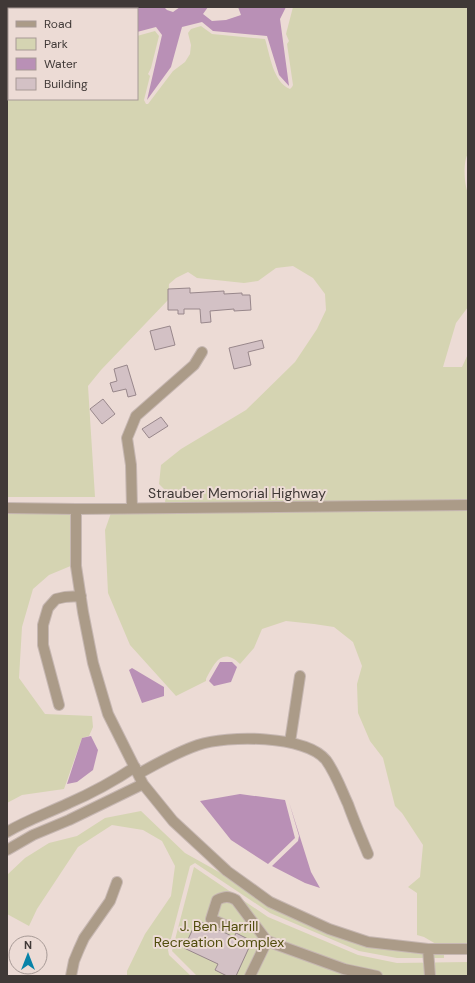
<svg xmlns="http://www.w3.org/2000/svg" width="475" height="983" font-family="'DM Sans',sans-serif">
	<rect width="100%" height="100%" fill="#ecdbd5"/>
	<path fill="#d5d4b2" d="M7 7H59V9H9V99H137V36L155 31 159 36 151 68 148 74 150 76 144 100 146 104H148L173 71 185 62 190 54 191 45 188 33 191 29 201 26 212 34 265 39C270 55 273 82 290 89L292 87 293 85 287 44 289 41 286 34 293 7H468V154C463 160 464 185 468 193V307L456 323 443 367H462L468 354V501L165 503 166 491 159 484 161 465 181 449 246 410 295 362 317 329 326 310 325 294 313 278 293 266 276 268 258 281 244 283 197 278 188 272 176 278 169 284 168 300 101 370 88 386 95 497H7Z
		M468 510V943L436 944 424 937 417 935V893L408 887 420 877 423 845 402 813 395 806 383 758 370 741 358 713 357 684 362 666 353 642 334 627 314 624 286 621 262 629 254 648 240 664C222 646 214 664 206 679V681L176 696 130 645 108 593 105 530 111 513Z
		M7 512 72 513 73 565 49 575 33 589 22 627 19 678 45 714 92 716 93 727 89 736 82 738 64 789 22 795 7 803Z
		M141 811 185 853 328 933 368 947 428 953H444V958H397L359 951 270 913 195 863 190 866 168 950 169 955 191 976H127V971L145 934 171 896 175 866 162 841 143 830 112 825 78 847 37 909 29 926 7 914V875L25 858 49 843 77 836 105 818Z
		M194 867 268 917 358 955 397 963 468 962V976H197L172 951Z"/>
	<path fill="#b990b6" d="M132 7H164L167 10 173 12 180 7H208L203 14 212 21 226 20 241 15 238 7H286L280 19 289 86 279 75 267 36 213 31 202 22 182 27 171 67 147 100 162 35 156 27 137 32V9Z
		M220 662H232L237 667 231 682 214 686 209 681Z
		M132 668 164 687V696L142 703 129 670Z
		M91 736 98 750 93 770 77 782 67 784 82 738Z
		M240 794 285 800 295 838 268 864 231 840 200 801Z
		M289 802 311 872 320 888 305 883 272 866 298 841 299 836Z"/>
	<path fill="#d3c1c5" stroke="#98878b" d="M190 288V293L224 291V294L242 293V295H250L251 310 234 311V309L210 311 211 322 201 323 200 309H184V314H178V310H168V289Z
		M170 326 175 345 155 350 150 331Z
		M262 340 264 348 248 352 251 365 234 369 229 348Z
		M127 365 136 395 128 397 126 389 113 392 110 383 117 381 114 369Z
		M103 399 115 414 102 424 90 409Z
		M161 417 168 426 149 438 142 429Z
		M197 920 234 937 236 933 252 941 236 976H227L215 970 218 964 184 948Z"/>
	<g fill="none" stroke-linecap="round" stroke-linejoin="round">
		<g stroke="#c6b7b2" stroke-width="12">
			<path id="minor" d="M7 508 76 509 468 505
				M132 508 131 465 127 438 136 416 194 365 202 352
				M76 509V566L83 612 93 663 108 714 143 784 173 821 227 871 270 902 329 929 368 942 428 949H468
				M59 705 43 645V625L48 608 56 599 65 597 81 596
				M290 742 300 676
				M138 774C158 763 177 752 198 745 227 735 306 735 326 760 336 774 341 789 348 804 354 821 361 837 368 854
				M7 832C27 820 48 813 69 803 92 793 114 781 135 767
				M7 850 33 835 69 820 143 784
				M229 927 211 919 217 900C225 896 229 896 236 900L267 941
				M428 949 430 976
				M71 976 74 961 79 949 84 938 110 901 117 882
				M250 976 267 941 344 969 377 976"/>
		</g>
		<use href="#minor" stroke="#ab9b88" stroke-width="10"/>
	</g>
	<g text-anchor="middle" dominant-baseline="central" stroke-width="4" stroke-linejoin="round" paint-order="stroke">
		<g font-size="14" fill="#403937" stroke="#ecdbd5">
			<text x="237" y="493">Strauber Memorial Highway</text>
		</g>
		<g font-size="14" fill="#504c0b" stroke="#ecdbd5">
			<text x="219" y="926">J. Ben Harrill<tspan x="219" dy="16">Recreation Complex</tspan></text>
		</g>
	</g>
	<rect width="475" height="983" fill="none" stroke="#403937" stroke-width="16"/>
	<rect x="8" y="8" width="130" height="92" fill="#ecdbd5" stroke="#a79a96"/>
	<rect x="16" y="21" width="20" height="6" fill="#ab9b88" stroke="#a79a96"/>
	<text x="44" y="28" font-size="12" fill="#403937">Road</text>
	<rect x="16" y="38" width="20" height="12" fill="#d5d4b2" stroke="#a79a96"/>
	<text x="44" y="48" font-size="12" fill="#403937">Park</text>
	<rect x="16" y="58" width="20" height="12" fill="#b990b6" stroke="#a79a96"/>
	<text x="44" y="68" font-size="12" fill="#403937">Water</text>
	<rect x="16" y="78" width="20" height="12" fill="#d3c1c5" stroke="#a79a96"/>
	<text x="44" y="88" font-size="12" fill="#403937">Building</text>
	<g transform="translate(28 955)"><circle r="19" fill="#ecdbd5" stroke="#a79a96"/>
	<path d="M0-3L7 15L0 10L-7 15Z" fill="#0883a8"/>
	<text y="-6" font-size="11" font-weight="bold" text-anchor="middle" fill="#403937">N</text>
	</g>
</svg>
